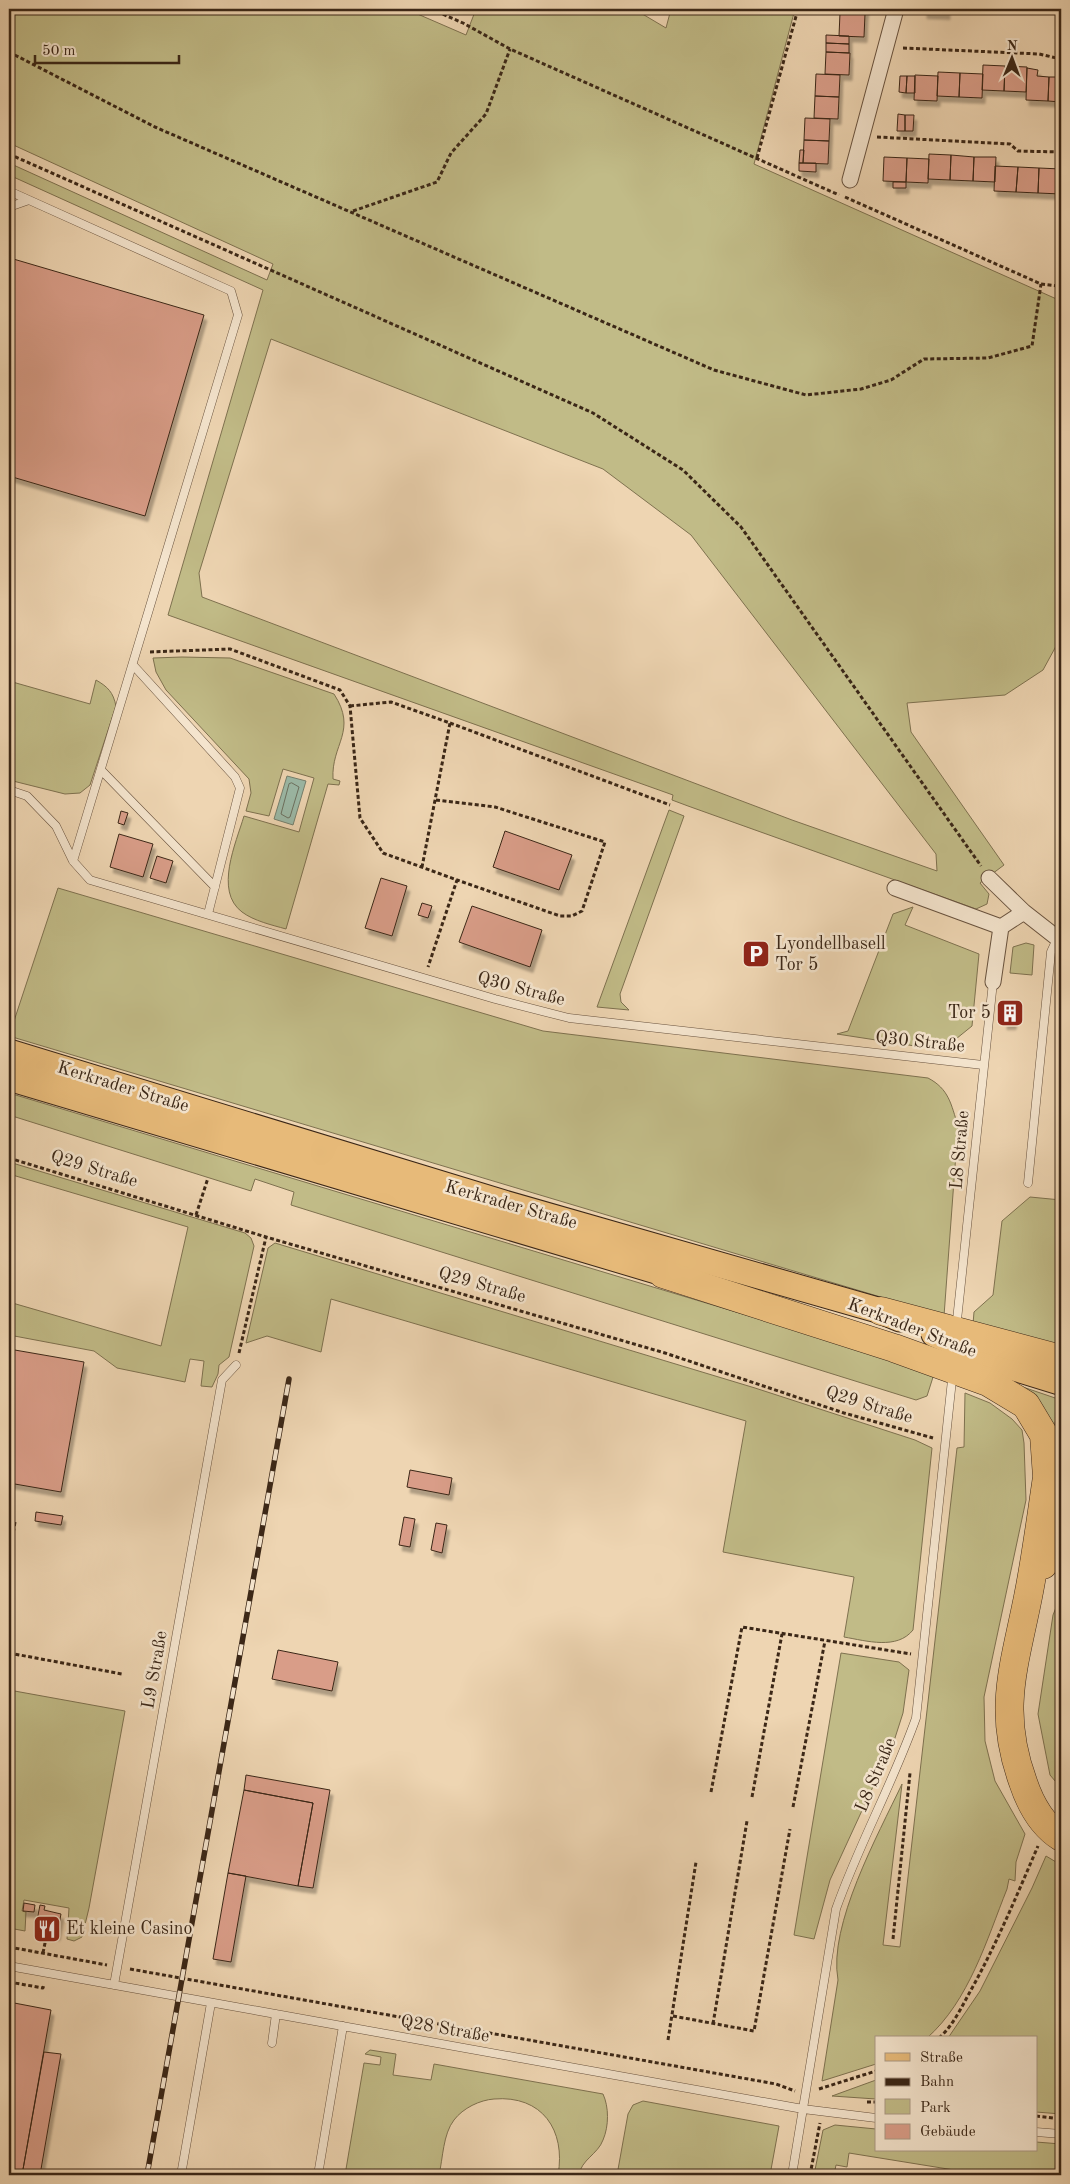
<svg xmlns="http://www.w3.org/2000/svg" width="1070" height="2184" font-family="'Old Standard TT',serif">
	<defs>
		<filter id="shadow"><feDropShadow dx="3" dy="5.5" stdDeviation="1" flood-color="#0004"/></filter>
	</defs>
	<rect width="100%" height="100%" fill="#eed5b2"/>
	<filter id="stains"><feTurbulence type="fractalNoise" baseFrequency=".004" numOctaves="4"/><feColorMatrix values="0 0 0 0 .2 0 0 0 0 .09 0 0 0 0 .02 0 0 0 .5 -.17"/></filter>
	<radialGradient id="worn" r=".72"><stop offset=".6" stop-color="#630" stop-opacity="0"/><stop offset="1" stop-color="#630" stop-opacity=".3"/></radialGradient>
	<path fill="#c1bb87" stroke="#7e714f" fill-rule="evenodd" d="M9 9H406L466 35 476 9H634L666 28 671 9H795L754 164 1061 301V637L1043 670 1005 695 907 703 911 732 1004 865 980 883 989 894 987 904 976 909 688 806 672 800 673 795 168 615 263 290 9 175V163L267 280 273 264 9 143ZM271 339 603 469 691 535 936 854 937 871 792 820 202 597 199 573Z
		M182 657 230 658 334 694C358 731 331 744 333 779L340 781 339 785 328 784 286 929C272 925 254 921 242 912 214 891 236 843 244 816L299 832 314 778 283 769 269 816 246 811 251 793 249 779 166 690 156 672 153 658Z
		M96 680C108 687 113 692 116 706L90 785 80 793 65 794 9 780V681L90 704Z
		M669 810 684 816 620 994 621 1002 629 1010 597 1007Z
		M58 888 543 1031 928 1078C949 1089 951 1104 958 1126L944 1316 9 1036V1024H13Z
		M913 907 905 925 979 954 972 1026 951 1043 915 1046 837 1034 848 1031 893 914Z
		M1026 943 1034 945 1032 975 1010 973 1013 947Z
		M9 1093 912 1365 934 1374 927 1396 916 1400 291 1205 294 1192 255 1179 251 1191 9 1115Z
		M9 1162 245 1233 251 1238 254 1246 229 1357 219 1365 218 1374 212 1387 201 1386 204 1361 190 1359 185 1382 117 1368 94 1351 9 1335V1302L161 1346 188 1227 9 1174Z
		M1030 1197 1061 1200V1348L973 1324 974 1312 993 1295 1002 1221Z
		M275 1243 755 1388 915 1440 932 1448 913 1630C897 1650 867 1641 844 1637L854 1577 723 1552 746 1421 331 1299 321 1352 267 1336 246 1343 268 1248Z
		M1017 1385 1061 1400 1053 1430Z
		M965 1393 990 1403 1012 1419 1022 1430 1024 1443 1026 1500 984 1697 985 1741 995 1781 1025 1834 1016 1862 1015 1881 1009 1879 1007 1889C987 1939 969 2001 927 2038H876V2064L822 2081 838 1980C828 1925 878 1835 902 1784L883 1945 900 1947 957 1448 964 1447Z
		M1061 1595V1788L1050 1775 1038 1714 1053 1615Z
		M841 1653 899 1662 909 1670 903 1713 894 1741 830 1880 814 1939 794 1935Z
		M9 1690 125 1711 89 1908 82 1937 74 1941 67 1939 69 1908 24 1900 22 1911 26 1912 25 1931 9 1928Z
		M1046 1856 1061 1865V2114L1036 2112V2038H948L980 1991 1032 1888Z
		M370 2050 396 2054 393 2075 431 2080 434 2064 603 2094C609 2107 609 2126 603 2140 598 2154 581 2160 579 2175H558C566 2130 542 2095 494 2099 480 2100 463 2108 454 2120 443 2134 443 2158 439 2175H345L364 2063 380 2065 381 2057 365 2054Z
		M876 2080V2099L832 2096Z
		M643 2101 779 2126 770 2175H617L628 2114 633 2105Z
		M835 2125 876 2129V2150H1036V2142L1061 2144V2175H985L849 2153 847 2167 836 2165 834 2175H814L823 2130Z"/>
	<path fill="#9bb9a7" stroke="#757f6d" d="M287 776 306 781 293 825 274 819Z"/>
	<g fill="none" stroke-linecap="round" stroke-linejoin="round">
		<path stroke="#6b705f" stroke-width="1" d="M292 783 299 787 290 817 288 818 281 814 289 784Z"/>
	</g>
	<path fill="#d99d88" stroke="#3b2717" filter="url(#shadow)" d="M840 9H866L865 14 840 13Z
		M924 9H947V14L924 13Z
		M840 13 865 14 864 37 839 36Z
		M826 35 849 36V44L826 43Z
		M826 43 849 44V53L826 52Z
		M826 52 850 53 849 75 825 74Z
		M983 65 1005 66 1004 91 982 90Z
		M1005 66 1027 67 1026 92 1004 91Z
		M1027 68 1038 70 1037 76 1049 77 1048 101 1026 100Z
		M938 72 960 73 959 97 937 96Z
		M960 73 983 74 982 98 959 97Z
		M816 74 840 75 839 97 815 96Z
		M915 75 938 76 937 101 914 100Z
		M900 76H907L906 93 899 92Z
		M907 76H915V93H906Z
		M1049 77H1061V102L1048 101Z
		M815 96 839 97 838 119 814 118Z
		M898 114 905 115V131H897Z
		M905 115H914L913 131H905Z
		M805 118 830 119 829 141 804 140Z
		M804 140 829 141 828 164 803 163Z
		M800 150H804L803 163H799Z
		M929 154 951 155 950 180 928 179Z
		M951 155 974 157 973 181 950 180Z
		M884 157 907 158 906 182 883 181Z
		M974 157H996L995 182 973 181Z
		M907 158 929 159 928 183 906 182Z
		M799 163H816V172L799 171Z
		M995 166 1018 167 1016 192 994 191Z
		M1018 167 1039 168 1038 193 1016 192Z
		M1039 168 1061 169V194L1038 193Z
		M893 182H906V188H893Z
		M1057 193 1061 194V212H1056Z
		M10 258 204 315 145 516 9 476Z
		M121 811 128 813 124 825 118 823Z
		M505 831 572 855 559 890 493 867Z
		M119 834 153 844 143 877 110 867Z
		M157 856 173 861 166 883 150 878Z
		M381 878 407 886 392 936 365 928Z
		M422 903 432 906 428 918 418 915Z
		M472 906 542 930 530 967 459 942Z
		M1006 1002H1015L1013 1024H1004Z
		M9 1349 84 1362 61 1492 9 1483Z
		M410 1470 452 1478 449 1495 407 1487Z
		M36 1512 63 1516 61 1525 35 1521Z
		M404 1517 415 1519 410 1547 399 1545Z
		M436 1523 447 1525 442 1553 431 1550Z
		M278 1650 338 1662 332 1691 272 1679Z
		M246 1775 330 1790 313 1888 298 1886 313 1803 244 1790Z
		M244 1790 313 1803 298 1886 228 1873Z
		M228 1873 246 1876 231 1962 213 1959Z
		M24 1903 35 1905 34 1912 23 1911Z
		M40 1905 45 1906 44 1910 61 1914 57 1935 35 1931Z
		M9 2002 51 2010 22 2175H9Z
		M44 2052 61 2054 40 2175H22Z"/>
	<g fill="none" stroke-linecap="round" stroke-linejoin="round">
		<g stroke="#68523e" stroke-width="9">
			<path id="service" d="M9 191 231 291 238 315 73 861
				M9 207 29 200
				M133 665 235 777 240 788 208 914
				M102 771 215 887
				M9 790 27 796 56 826 73 861 90 880 495 999 569 1018 983 1065
				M1028 1183 1051 952 1057 939
				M957 1320 993 982
				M9 1966 803 2109 876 2118
				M114 1985 222 1380 236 1365
				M272 2043 276 2014
				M1036 2132 1061 2134
				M181 2175 211 2003
				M318 2175 343 2026
				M792 2175 836 1909C859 1844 893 1783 916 1718L952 1380"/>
		</g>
		<g stroke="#68523e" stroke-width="17">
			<path id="minor" d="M850 180 896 9
				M989 878 1024 912 1061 941
				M895 888 1001 927 1024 912
				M993 982 1001 927"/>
		</g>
		<g stroke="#3b2717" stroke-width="26">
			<path id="primary" d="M1009 1367 1061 1383"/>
		</g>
		<g stroke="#3b2717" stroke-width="27">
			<path id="trunk" d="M9 1052 504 1203 881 1311 900 1319
				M9 1078 683 1279
				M934 1334 1009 1367"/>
		</g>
		<g stroke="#3b2717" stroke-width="29">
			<path id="motorway" d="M663 1274 894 1348 988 1382 1026 1405 1044 1435 1047 1477
				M881 1311 1061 1359
				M1053 1460 1047 1477C1041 1517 1036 1557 1028 1597 1014 1668 997 1710 1023 1782 1030 1803 1042 1825 1061 1837
				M1043 1565 1061 1525"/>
		</g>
		<path stroke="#3b2717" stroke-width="3" stroke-dasharray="4 2.5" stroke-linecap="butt" d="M431 9 463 23 510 49 839 195
			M903 48 1039 54 1061 59
			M9 52 155 127 714 370 806 395 861 389 891 380 924 359 988 358 1032 346 1041 284
			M877 137 1010 144 1018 151 1061 152
			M9 154 593 413 683 470 741 527 981 866
			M757 158 798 9
			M845 197 1041 284 1058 286 1061 281
			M353 211 437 182 451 153 486 114 510 49
			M150 652 230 649 340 690 350 706 360 818 383 853 457 880 428 967
			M350 706 391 702 450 723 422 867
			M450 723 670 805
			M436 800 495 807 605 842 582 911 572 916H560L457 880
			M9 1158 266 1237 665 1353 844 1413 933 1438
			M196 1215 208 1178
			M239 1353 266 1237
			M9 1558 15 1522
			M9 1653 122 1674
			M711 1792 742 1627 911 1654
			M752 1797 782 1634
			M793 1807 825 1641
			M893 1939 910 1773
			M9 1947 107 1965
			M43 1953 47 1933
			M130 1969 776 2084 795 2091
			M9 1982 43 1988 44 1984
			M673 2016 754 2031 790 1829
			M713 2024 747 1821
			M939 2038C953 2026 962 2006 971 1990 997 1943 1017 1895 1038 1846
			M668 2040 696 1862
			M819 2089 876 2071
			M867 2102H876
			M1036 2116 1061 2119
			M810 2175 820 2123"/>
		<use href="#service" stroke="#f4e4cd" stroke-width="8"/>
		<use href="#minor" stroke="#f4e4cd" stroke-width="15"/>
		<use href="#primary" stroke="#e7ba79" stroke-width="24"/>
		<use href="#trunk" stroke="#e7ba79" stroke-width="25"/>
		<use href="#motorway" stroke="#e7ba79" stroke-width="28"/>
		<g stroke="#3b2717" stroke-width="5.5">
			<path id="rail" d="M147 2175 289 1379"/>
		</g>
		<use href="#rail" stroke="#f4e4cd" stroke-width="4" stroke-dasharray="11" stroke-linecap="butt"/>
	</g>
	<defs>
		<g id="parking-square" transform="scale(1.4375)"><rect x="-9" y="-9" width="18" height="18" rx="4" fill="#8f2418" stroke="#f4e4cd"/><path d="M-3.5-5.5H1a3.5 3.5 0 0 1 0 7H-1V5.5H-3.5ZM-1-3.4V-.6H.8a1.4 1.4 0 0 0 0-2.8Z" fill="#fff"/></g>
		<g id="building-square" transform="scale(1.4375)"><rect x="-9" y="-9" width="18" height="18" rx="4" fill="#8f2418" stroke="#f4e4cd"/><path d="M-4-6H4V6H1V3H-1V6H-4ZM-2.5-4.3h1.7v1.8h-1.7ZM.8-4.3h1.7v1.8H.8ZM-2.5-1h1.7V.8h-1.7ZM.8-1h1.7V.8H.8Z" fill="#fff"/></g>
		<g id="restaurant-square" transform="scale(1.4375)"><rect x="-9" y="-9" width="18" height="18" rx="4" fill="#8f2418" stroke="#f4e4cd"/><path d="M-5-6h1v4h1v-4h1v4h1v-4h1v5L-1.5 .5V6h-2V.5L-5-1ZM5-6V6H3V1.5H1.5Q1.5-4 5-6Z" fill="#fff"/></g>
	</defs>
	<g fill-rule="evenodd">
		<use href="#parking-square" x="756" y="954"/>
		<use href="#building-square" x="1010" y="1013"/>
		<use href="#restaurant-square" x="47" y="1929"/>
	</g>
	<g text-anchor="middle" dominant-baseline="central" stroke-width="5" stroke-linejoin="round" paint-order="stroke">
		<g font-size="18" fill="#3b2717" stroke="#f4e4cd" text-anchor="start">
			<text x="775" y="944">Lyondellbasell<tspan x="775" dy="21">Tor 5</tspan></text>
			<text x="991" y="1013" text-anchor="end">Tor 5</text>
			<text x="66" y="1929">Et kleine Casino</text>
		</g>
		<g font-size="18" fill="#3b2717" stroke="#f4e4cd">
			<text transform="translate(521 989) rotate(15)">Q30 Straße</text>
			<text transform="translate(920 1042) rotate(6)">Q30 Straße</text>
			<text transform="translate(123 1087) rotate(17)">Kerkrader Straße</text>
			<text transform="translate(960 1150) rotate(-85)">L8 Straße</text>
			<text transform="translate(94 1169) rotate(17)">Q29 Straße</text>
			<text transform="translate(511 1205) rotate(16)">Kerkrader Straße</text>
			<text transform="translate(482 1285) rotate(16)">Q29 Straße</text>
			<text transform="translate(912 1328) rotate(21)">Kerkrader Straße</text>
			<text transform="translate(869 1405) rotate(17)">Q29 Straße</text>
			<text transform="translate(155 1670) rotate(-80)">L9 Straße</text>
			<text transform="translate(876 1775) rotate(-67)">L8 Straße</text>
			<text transform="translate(445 2029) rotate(10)">Q28 Straße</text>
		</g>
	</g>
	<rect width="1070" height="2184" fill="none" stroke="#eed5b2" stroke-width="30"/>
	<rect x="10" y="10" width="1050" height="2164" fill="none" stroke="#3b2717" stroke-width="2.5"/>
	<rect x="15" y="15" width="1040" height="2154" fill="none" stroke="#3b2717"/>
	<rect x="875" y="2036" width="162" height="115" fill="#f4e4cd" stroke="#aa9884"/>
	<rect x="885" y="2053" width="25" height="8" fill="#e7ba79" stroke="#aa9884"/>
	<text x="920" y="2062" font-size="15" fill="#3b2717">Straße</text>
	<rect x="885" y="2078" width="25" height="8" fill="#3b2717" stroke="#aa9884"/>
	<text x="920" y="2086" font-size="15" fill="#3b2717">Bahn</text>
	<rect x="885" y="2099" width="25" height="15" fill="#c1bb87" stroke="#aa9884"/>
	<text x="920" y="2112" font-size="15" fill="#3b2717">Park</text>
	<rect x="885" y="2124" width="25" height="15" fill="#d99d88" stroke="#aa9884"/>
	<text x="920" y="2136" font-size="15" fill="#3b2717">Gebäude</text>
	<g transform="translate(1012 58) rotate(1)" stroke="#f4e4cd" stroke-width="4" paint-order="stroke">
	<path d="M0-4L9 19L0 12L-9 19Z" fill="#3b2717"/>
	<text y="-8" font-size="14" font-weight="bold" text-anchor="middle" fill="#3b2717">N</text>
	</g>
	<path d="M35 55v8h144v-8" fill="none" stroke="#3b2717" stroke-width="2.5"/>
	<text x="42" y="55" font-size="15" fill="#3b2717" stroke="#f4e4cd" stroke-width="4" paint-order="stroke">50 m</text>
	<rect width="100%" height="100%" filter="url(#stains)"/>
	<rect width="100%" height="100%" fill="url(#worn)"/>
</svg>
